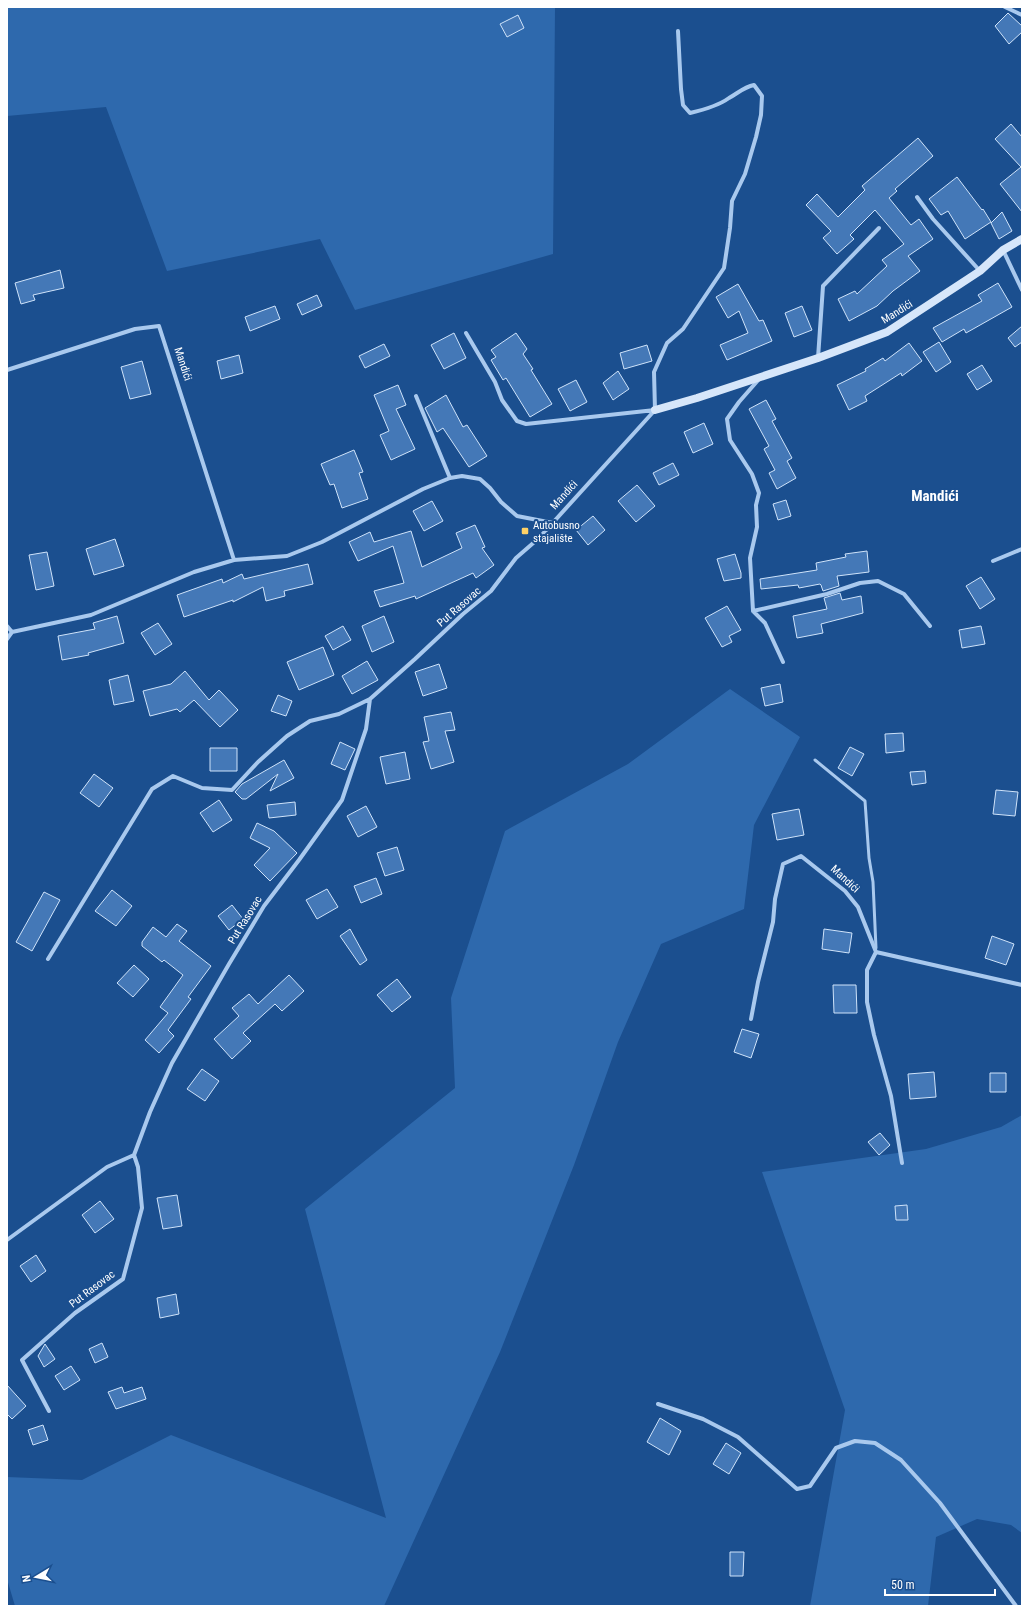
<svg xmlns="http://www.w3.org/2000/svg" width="1029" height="1613" font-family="'Roboto Condensed',sans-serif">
	<rect width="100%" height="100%" fill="#1b4f8f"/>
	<path fill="#2e69ad" d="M7 7H555L553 254 355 310 320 239 167 271 106 107 7 116Z
		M730 689 800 737 754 825 744 909 661 944 618 1042 574 1165 500 1352 384 1606H15L7 1579V1477L82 1480 171 1435 386 1518 305 1209 455 1088 451 998 505 831 628 764Z
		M1022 1115V1533L1011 1525 977 1519 936 1537 928 1606H810L845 1410 762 1172 926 1149 1001 1127Z"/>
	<path fill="#4478b7" stroke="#cfe3fa" d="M1008 13 1022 26V32L1009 44 995 26Z
		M518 15 524 28 507 37 500 24Z
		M1011 124 1022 137V212L1000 184 1021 167 995 139Z
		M918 138 933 156 895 189 897 191 889 198 911 225 919 219 933 239 908 256 920 271 893 291 877 306 849 321 838 299 855 291 857 294 887 266 882 260 904 244 875 210 850 235 854 239 837 254 823 238 831 231 806 205 817 194 838 217 865 190 862 186Z
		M957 177 982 210 983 209 991 222 965 239 948 211 941 215 929 199Z
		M1002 212 1012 231 999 239 991 223Z
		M60 270 64 288 33 295 35 300 21 304 15 283Z
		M998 283 1012 307 966 333 964 329 942 342 933 328 982 301 978 295Z
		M738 284 759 321 763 320 772 341 727 360 720 345 748 333 739 311 728 318 716 297Z
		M317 295 322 306 302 315 297 304Z
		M275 306 280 319 250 331 245 317Z
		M802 306 812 330 794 337 785 313Z
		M1022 326V342L1015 347 1008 338Z
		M454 333 466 358 444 369 431 345Z
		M516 333 527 349 523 354 533 369 531 370 552 404 530 417 506 378 503 380 491 360 496 357 491 350Z
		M939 342 951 362 936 372 923 352Z
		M909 343 922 361 902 376 901 373 865 396 867 401 849 410 837 385 866 371 865 369 883 358 885 361Z
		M384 344 390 356 365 368 359 356Z
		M647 345 652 361 624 369 620 353Z
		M239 355 243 373 221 379 217 361Z
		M142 361 151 394 130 399 121 367Z
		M982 365 992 381 977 390 967 374Z
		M618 371 629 389 613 400 603 383Z
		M576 380 587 402 570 411 558 389Z
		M398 385 406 405 396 409 415 449 391 460 380 435 389 431 374 395Z
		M446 395 463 427 467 425 487 456 469 467 443 428 437 432 425 408Z
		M766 400 776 419 772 421 792 458 787 461 796 478 777 489 769 473 775 470 764 449 769 446 749 409Z
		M704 423 713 444 693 453 684 432Z
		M354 450 363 472 359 473 368 499 342 508 334 484 330 485 321 464Z
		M673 463 679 475 659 485 653 473Z
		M637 485 655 506 636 522 618 501Z
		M786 500 791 516 778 520 773 504Z
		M432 501 443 521 424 531 413 511Z
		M593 516 605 530 588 545 576 530Z
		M475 525 485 547 482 548 494 565 476 578 473 573 416 599 415 596 380 607 374 591 404 583 393 546 358 561 349 542 370 532 374 542 411 531 422 567 462 548 456 533Z
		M115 539 124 566 94 575 86 549Z
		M867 551 869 572 837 576 839 586 823 591 821 585 820 584 799 588 798 585 761 589 760 579 817 570 816 563 846 557 845 554Z
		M47 552 54 586 36 590 29 555Z
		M735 554 741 573V578L724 581 717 559Z
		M308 564 313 584 284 591 285 596 266 601 263 587 233 602V600L184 617 177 595 222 579 223 583 242 574 244 579Z
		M981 577 995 599 980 609 966 586Z
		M840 593 842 600 861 596 863 613 821 624 823 633 797 638 793 616 827 609 824 598Z
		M727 606 741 630 729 636 732 642 722 647 705 618Z
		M117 616 124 643 88 653 89 655 62 660 58 636 95 629 93 623Z
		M384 616 394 642 372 652 362 626Z
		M158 623 172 644 155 655 141 633Z
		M343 626 351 640 333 650 325 636Z
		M981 626 985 644 962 648 959 630Z
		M323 647 334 675 299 690 287 662Z
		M367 661 378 680 352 694 342 676Z
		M439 664 447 688 423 696 415 672Z
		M185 671 209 700 219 690 238 710 220 727 194 700 180 712 177 709 150 716 143 691 171 684Z
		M128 675 134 701 114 705 109 680Z
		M780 684 783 702 765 706 761 688Z
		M278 695 292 701 286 716 271 711Z
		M451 712 455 730 445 731 454 762 431 769 423 742 429 741 424 717Z
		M903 733 904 751 886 753 885 734Z
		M340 742 355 749 345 770 331 764Z
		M850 747 864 754 852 776 838 768Z
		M210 748H237V771H210Z
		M405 752 410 779 386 784 380 757Z
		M284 760 294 778 270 791 278 774 246 799H242L235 792 242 784Z
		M925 771 926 783 912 785 910 772Z
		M94 774 113 788 99 807 80 793Z
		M996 790 1018 792 1015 816 993 814Z
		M219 800 232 820 213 832 200 813Z
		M295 802 296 815 269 818 267 805Z
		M366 806 377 827 358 837 347 816Z
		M799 809 804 835 777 840 772 814Z
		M257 823 274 831 297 853 270 881 254 865 270 848 250 838Z
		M397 847 404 870 385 876 377 853Z
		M376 878 382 894 361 903 354 886Z
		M327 889 338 907 317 919 306 900Z
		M112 890 132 906 116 926 95 911Z
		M44 892 60 900 32 951 16 942Z
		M232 905 243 919 229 930 218 916Z
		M177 924 187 931 179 941 211 966 188 997 191 999 168 1030 174 1036 159 1053 145 1040 168 1013 160 1007 183 975 164 960 162 962 142 946V942L153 927 166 937Z
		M350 929 367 960 360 965 340 936Z
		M824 929 852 933 849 953 822 949Z
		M992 936 1014 944 1006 965 985 958Z
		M134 965 149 979 133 997 117 983Z
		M289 975 304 991 282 1011 275 1004 243 1033 251 1041 232 1059 214 1039 239 1016 232 1008 249 994 258 1004Z
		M397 979 411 997 392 1012 377 995Z
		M833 985H856L857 1013H834Z
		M742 1029 759 1034 751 1058 734 1052Z
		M202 1069 219 1081 205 1101 187 1089Z
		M934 1072 936 1097 910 1099 908 1074Z
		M990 1073H1006V1092H990Z
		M880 1133 890 1145 879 1155 868 1142Z
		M177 1195 182 1226 163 1229 157 1198Z
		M100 1201 114 1219 95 1233 82 1215Z
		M907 1205 908 1220H896L895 1206Z
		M36 1255 46 1271 31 1282 20 1266Z
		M176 1294 179 1314 160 1318 157 1298Z
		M102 1343 108 1357 95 1363 89 1349Z
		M45 1344 55 1359 44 1367 38 1356Z
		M71 1366 80 1380 64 1390 55 1376Z
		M7 1385 26 1406 12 1419 7 1414Z
		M122 1387 124 1393 142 1387 146 1399 116 1409 108 1392Z
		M660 1418 681 1431 669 1455 647 1442Z
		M43 1425 48 1440 33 1445 28 1430Z
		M726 1443 741 1453 729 1474 713 1464Z
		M730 1552H744L743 1576H730Z"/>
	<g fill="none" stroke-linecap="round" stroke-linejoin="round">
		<path stroke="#a9c9ee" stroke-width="3" d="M815 760 865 801 869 858 873 882 876 948"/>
		<path stroke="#a9c9ee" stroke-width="4" d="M1005 7 1022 15
			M917 197 933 219 980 271
			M1003 250 1022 290
			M466 333 495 382 502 400 517 421 526 424 655 410
			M818 358 823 286 879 228
			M7 370 135 329 159 326 234 560
			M760 378 739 402 727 419 730 440 752 474 759 493 756 505 757 527 750 558 753 611 765 623 783 662
			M416 396 450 478
			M993 561 1022 549
			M753 611 827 594 860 583 878 581 904 594 930 626
			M7 626 12 632
			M7 639 12 632 91 615 194 572 234 560 287 556 322 542 423 489 450 478 462 476 480 479 490 488 501 502 517 516 553 523
			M876 952 867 970V1002L874 1035 891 1096 902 1163
			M876 952 1022 985
			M48 959 152 789 173 776 202 788 232 790 258 762 287 736 310 721 339 714 370 699
			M751 1019 758 982 773 922 775 899 783 864 801 856 845 891 858 907 876 952
			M7 1240 107 1167 134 1155 150 1112 172 1063 229 964 264 906 299 860 342 800 366 729 370 699 415 659 463 614 491 591 516 558 539 538 655 410 654 372 667 343 683 329 724 268 730 228 732 201 745 174 756 137 761 115 762 96 754 85C744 87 738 93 729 98 718 106 703 110 690 113L683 105 681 89 678 31
			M658 1404 703 1419 738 1437 797 1489 810 1486 836 1448 855 1441 875 1443 901 1460 940 1503 1016 1606
			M49 1411 22 1360 75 1313 123 1279 142 1208 138 1167 134 1155"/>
		<path stroke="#d6e6fa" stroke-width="8" d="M655 410 697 398 818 358 887 332 980 271 1003 250 1022 239"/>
	</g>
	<rect fill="#ffd166" stroke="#1b4f8f" stroke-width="1.5" x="521" y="527" width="8" height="8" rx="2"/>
	<g text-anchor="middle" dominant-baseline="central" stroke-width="4" stroke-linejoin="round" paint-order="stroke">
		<g font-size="11" fill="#fff" stroke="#1b4f8f">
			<text transform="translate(897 312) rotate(-32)">Mandići</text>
			<text transform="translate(183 364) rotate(72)">Mandići</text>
			<text transform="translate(564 495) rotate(-48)">Mandići</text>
			<text transform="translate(459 607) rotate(-41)">Put Rasovac</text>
			<text transform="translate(845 879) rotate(43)">Mandići</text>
			<text transform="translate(245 920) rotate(-58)">Put Rasovac</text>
			<text transform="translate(92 1289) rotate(-37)">Put Rasovac</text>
		</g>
		<g font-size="11" fill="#fff" stroke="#1b4f8f" text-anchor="start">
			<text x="533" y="525">Autobusno<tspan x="533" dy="13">stajalište</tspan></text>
		</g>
		<g font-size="15" font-weight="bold" fill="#fff" stroke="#1b4f8f">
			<text x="935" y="496">Mandići</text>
		</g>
	</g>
	<rect width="1029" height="1613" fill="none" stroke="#ffffff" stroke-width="16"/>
	<g transform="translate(36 1577) rotate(260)" stroke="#1b4f8f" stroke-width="3" paint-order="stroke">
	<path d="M0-3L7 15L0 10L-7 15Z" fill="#ffffff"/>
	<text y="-6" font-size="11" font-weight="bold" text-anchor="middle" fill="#ffffff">N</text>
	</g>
	<path d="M885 1589v6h110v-6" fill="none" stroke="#ffffff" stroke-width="2"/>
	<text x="891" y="1589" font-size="12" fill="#ffffff" stroke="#1b4f8f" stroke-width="3" paint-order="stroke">50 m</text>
</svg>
